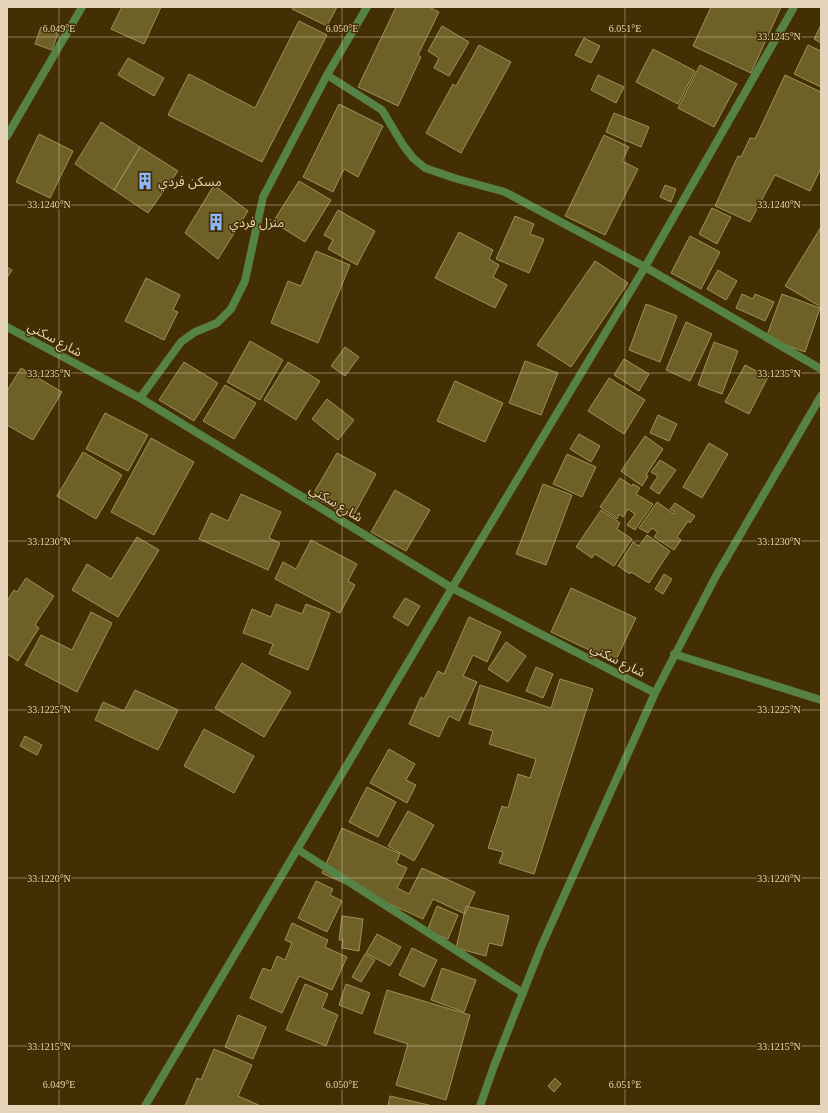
<svg xmlns="http://www.w3.org/2000/svg" width="828" height="1113" font-family="'Times New Roman','Noto Sans Arabic',serif">
	<rect width="100%" height="100%" fill="#442e04"/>
	<path fill="#6d6127" stroke="#9d9158" d="M122 7H161L144 44 111 29Z
		M293 7H337L327 26 292 9Z
		M396 7H429L439 12 418 55 421 57 398 106 358 87Z
		M711 7H781L751 73 693 46Z
		M299 21 327 35 262 162 168 115 189 74 255 108Z
		M821 25V43L814 39Z
		M442 26 469 42 449 76 434 68 439 58 428 51Z
		M41 27 58 33 52 50 35 44Z
		M584 38 600 46 591 63 575 55Z
		M479 45 511 62 461 153 426 133 453 84 456 86Z
		M808 45 821 51V87L794 74Z
		M653 49 695 71 678 104 636 82Z
		M128 58 164 78 154 96 118 75Z
		M700 65 737 84 714 127 678 108Z
		M598 75 624 87 616 103 591 90Z
		M785 75 821 92V168L810 191 775 175 750 222 715 206 738 156 741 157 750 138 755 139Z
		M339 104 383 126 358 177 344 169 333 192 303 177Z
		M614 113 649 127 641 147 606 132Z
		M101 122 140 147 114 190 75 164Z
		M39 134 73 151 50 198 16 182Z
		M604 135 629 147 622 161 638 169 605 235 565 216Z
		M140 147 178 171 148 213 114 190Z
		M299 181 331 200 305 242 273 222Z
		M214 185 248 211 218 259 185 233Z
		M665 185 676 189 671 202 660 197Z
		M712 208 731 217 717 244 699 234Z
		M338 210 375 231 357 265 328 249 333 240 324 235Z
		M515 216 534 224 530 234 544 239 529 273 496 259Z
		M821 227V307L785 286Z
		M459 232 493 250 489 259 499 265 493 277 507 285 495 308 435 278Z
		M690 236 720 252 701 289 671 273Z
		M316 251 350 265 318 343 271 323 288 281 301 286Z
		M595 261 628 283 571 367 537 345Z
		M7 267 12 270 7 278Z
		M718 270 737 281 726 300 707 289Z
		M146 278 180 295 173 310 178 312 164 340 125 321Z
		M742 294 753 299 755 294 774 302 765 321 736 308Z
		M782 294 820 308 805 352 766 338Z
		M646 304 677 316 660 362 629 350Z
		M686 322 712 334 690 381 666 370Z
		M250 341 283 360 260 400 227 382Z
		M714 342 738 351 722 394 698 385Z
		M345 347 359 357 345 376 331 366Z
		M624 359 649 374 639 391 614 375Z
		M525 361 558 373 541 415 509 403Z
		M184 362 218 383 194 421 159 400Z
		M288 362 320 381 296 420 264 400Z
		M745 365 768 377 749 414 725 402Z
		M21 368 62 392 33 440 7 425V391Z
		M609 378 645 400 624 434 588 411Z
		M455 381 503 403 485 442 437 421Z
		M225 385 256 403 234 439 203 421Z
		M327 399 354 420 338 440 312 419Z
		M105 413 148 435 128 471 86 449Z
		M658 415 677 424 669 441 650 433Z
		M579 434 600 446 591 462 570 449Z
		M645 436 663 449 646 475 648 476 642 486 621 471Z
		M151 438 194 462 154 535 111 512Z
		M709 443 728 454 702 498 683 487Z
		M83 452 122 475 96 519 57 496Z
		M337 453 376 474 352 518 312 496Z
		M567 454 596 467 582 497 553 484Z
		M660 460 676 470 659 494 650 488 658 476 651 472Z
		M620 478 632 486 633 484 640 488 636 494 653 504 635 530 627 525 635 514 628 509 623 517 619 514 617 519 600 507Z
		M543 484 572 495 546 565 516 554Z
		M395 490 430 510 406 551 371 532Z
		M241 494 281 512 269 538 280 543 268 570 199 539 211 513 228 521Z
		M657 502 674 514 675 512 670 509 675 503 695 516 690 523 688 521 677 537 681 540 674 550 654 537 658 532 652 528 648 533 639 528Z
		M601 510 620 523 617 529 632 539 614 566 595 554 592 558 576 547Z
		M647 535 670 551 649 583 631 572 630 574 618 566 633 542 639 546Z
		M137 537 159 550 118 617 72 590 87 564 111 579Z
		M311 540 357 564 348 581 355 585 340 613 275 579 283 562 296 569Z
		M664 574 672 579 663 594 655 589Z
		M26 578 54 596 35 625 39 628 18 661 7 654V601L14 590 17 592Z
		M571 588 636 618 615 662 551 632Z
		M405 598 420 606 408 626 393 617Z
		M276 604 302 614 306 604 330 613 308 670 269 654 273 644 243 633 252 609 271 617Z
		M91 612 112 623 77 692 25 665 41 635 72 650Z
		M469 617 501 632 487 662 473 655 463 676 477 682 459 721 449 716 439 737 409 724 421 697 424 699 438 671 444 674Z
		M506 642 526 656 508 682 488 669Z
		M242 663 291 692 264 737 215 708Z
		M536 667 553 674 543 698 526 691Z
		M560 679 593 689 534 874 499 863 503 852 488 848 502 806 508 808 518 774 530 778 536 759 489 744 493 731 469 724 480 685 551 708Z
		M135 690 178 710 158 750 95 720 103 702 124 711Z
		M204 729 254 756 234 793 184 766Z
		M25 736 42 745 37 755 20 746Z
		M389 749 415 764 406 780 416 785 407 803 370 783Z
		M367 787 396 802 378 837 349 822Z
		M408 811 434 825 414 861 388 846Z
		M342 828 400 854 396 863 407 868 397 888 409 894 422 868 475 892 465 914 433 899 423 919 322 873Z
		M316 881 333 889 330 895 342 901 327 932 298 918Z
		M437 906 458 915 448 939 427 931Z
		M466 906 509 916 502 946 489 943 486 956 456 948Z
		M342 916 363 919 359 951 342 948 343 940H339Z
		M292 923 328 940 325 947 347 957 332 990 299 976 282 1013 250 998 263 968 271 971 277 956 285 960 292 943 285 940Z
		M377 934 401 947 390 966 366 953Z
		M412 948 437 960 424 987 399 975Z
		M365 954 375 960 361 982 352 977Z
		M442 968 476 980 464 1012 431 1000Z
		M305 984 328 994 322 1008 338 1015 326 1046 286 1030Z
		M346 984 370 993 362 1014 339 1005Z
		M387 990 470 1015 446 1100 396 1085 408 1044 374 1033Z
		M238 1015 266 1027 253 1059 225 1047Z
		M214 1049 252 1065 238 1096 261 1106H185L197 1078 201 1080Z
		M555 1078 561 1084 554 1092 548 1086Z
		M390 1096 433 1106H388Z"/>
	<g fill="none" stroke-linecap="round" stroke-linejoin="round">
		<path stroke="#568246" stroke-width="8" d="M327 75 382 110 403 145 413 158 425 168 454 178 505 192 645 267 821 369
			M7 136 82 7
			M7 327 140 398 452 588 655 693
			M140 398 181 342 195 332 217 323 231 309 245 281 263 197 327 75 367 7
			M674 654 821 700
			M297 849 523 993
			M145 1106 452 588 645 267 794 7
			M480 1106 494 1066 541 947 655 693 716 576 821 396"/>
	</g>
	<path fill="none" stroke="#e5d4ba" stroke-width="1" stroke-opacity="0.45" d="M59 7V1106M342 7V1106M625 7V1106M7 37H821M7 205H821M7 373H821M7 541H821M7 710H821M7 878H821M7 1046H821"/>
	<defs>
		<g id="building-bare" transform="scale(1.38)"><path d="M-4-6H4V6H1V3H-1V6H-4ZM-2.5-4.3h1.7v1.8h-1.7ZM.8-4.3h1.7v1.8H.8ZM-2.5-1h1.7V.8h-1.7ZM.8-1h1.7V.8H.8Z" fill="#8cb9fc" stroke="#442e04" stroke-width="2.5" paint-order="stroke"/></g>
	</defs>
	<g fill-rule="evenodd">
		<use href="#building-bare" x="145" y="181"/>
		<use href="#building-bare" x="216" y="222"/>
	</g>
	<g text-anchor="middle" dominant-baseline="central" stroke-width="3" stroke-linejoin="round" paint-order="stroke">
		<g font-size="13" fill="#e5d4ba" stroke="#442e04" text-anchor="start">
			<text x="158" y="181">مسكن فردي</text>
			<text x="229" y="222">منزل فردي</text>
		</g>
		<g font-size="13" fill="#e5d4ba" stroke="#442e04">
			<text transform="translate(55 339) rotate(28)">شارع سكني</text>
			<text transform="translate(336 503) rotate(31)">شارع سكني</text>
			<text transform="translate(618 660) rotate(27)">شارع سكني</text>
		</g>
	</g>
	<g font-size="10" text-anchor="middle" fill="#e5d4ba" stroke="#442e04" stroke-width="3" stroke-linejoin="round" paint-order="stroke">
		<text x="59" y="32">6.049°E</text>
		<text x="342" y="32">6.050°E</text>
		<text x="625" y="32">6.051°E</text>
		<text x="779" y="40">33.1245°N</text>
		<text x="49" y="208">33.1240°N</text>
		<text x="779" y="208">33.1240°N</text>
		<text x="49" y="377">33.1235°N</text>
		<text x="779" y="377">33.1235°N</text>
		<text x="49" y="545">33.1230°N</text>
		<text x="779" y="545">33.1230°N</text>
		<text x="49" y="713">33.1225°N</text>
		<text x="779" y="713">33.1225°N</text>
		<text x="49" y="882">33.1220°N</text>
		<text x="779" y="882">33.1220°N</text>
		<text x="49" y="1050">33.1215°N</text>
		<text x="779" y="1050">33.1215°N</text>
		<text x="59" y="1088">6.049°E</text>
		<text x="342" y="1088">6.050°E</text>
		<text x="625" y="1088">6.051°E</text>
	</g>
	<rect width="828" height="1113" fill="none" stroke="#e5d4ba" stroke-width="16"/>
</svg>
